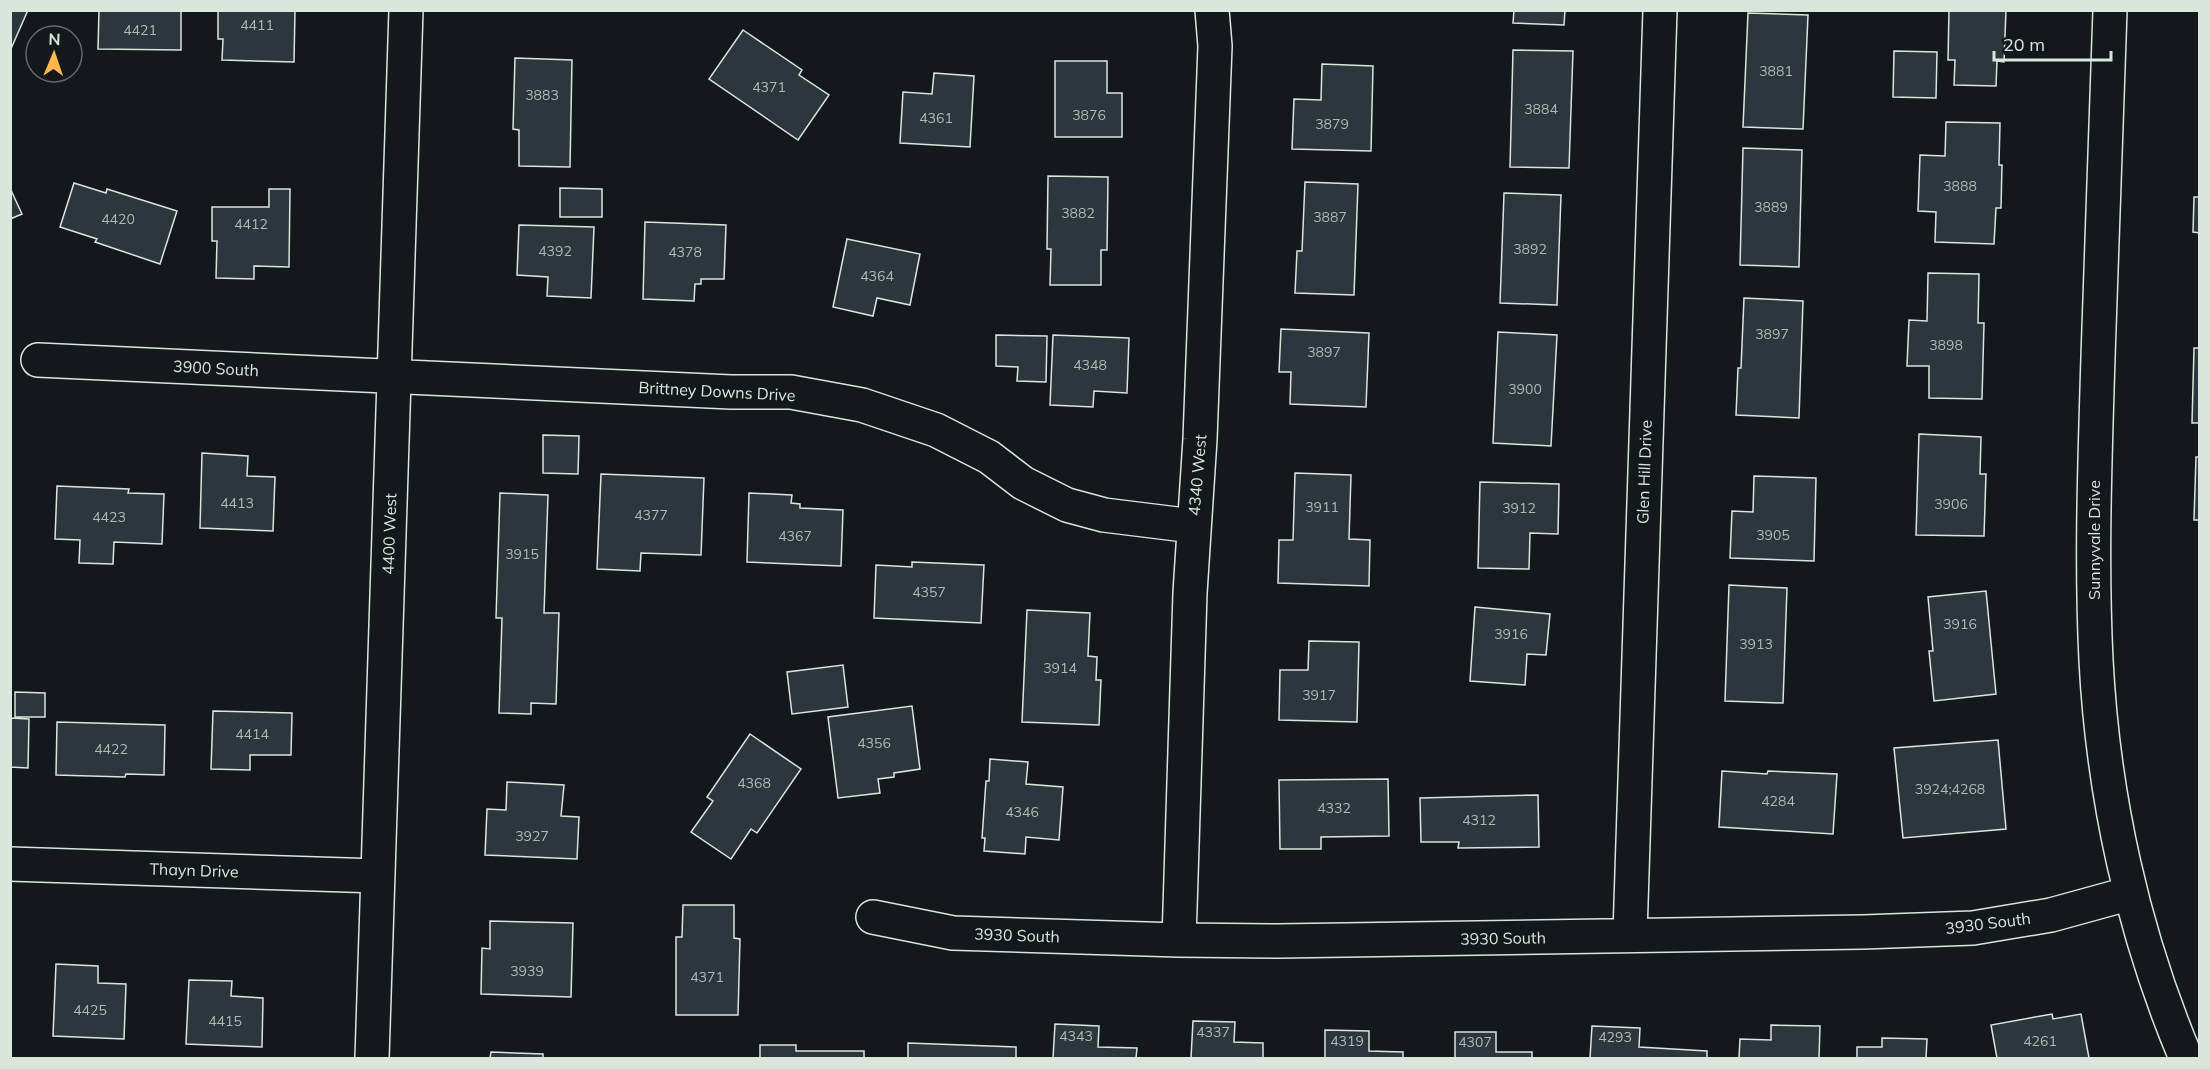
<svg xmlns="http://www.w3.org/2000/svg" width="2210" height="1069" font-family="Mulish,sans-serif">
	<rect width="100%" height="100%" fill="#14181c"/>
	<path fill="#2c363c" stroke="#d8e6dc" stroke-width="1.5" d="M10 10H28L10 51Z
		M99 10H181V50L98 49Z
		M218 10H295L294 62 222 60 223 39H218Z
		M1514 10H1565L1564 25 1513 23Z
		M1949 10H2006L2004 62 1997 61 1996 86 1954 85 1955 60H1948Z
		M1748 13 1808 15 1803 129 1743 127Z
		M743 30 802 70 799 75 829 95 798 140 709 79Z
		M1513 50 1573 51 1569 168 1510 167Z
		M1894 51 1937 52 1936 98 1893 97Z
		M515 58 572 60 570 167 519 166V130L513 129Z
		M1055 61H1107V93H1122V137H1055Z
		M1322 64 1373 66 1371 151 1292 149 1294 99 1321 100Z
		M934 73 974 76 970 147 900 143 903 92 932 94Z
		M1946 122 2000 123 1999 165H2002L2001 208H1996L1994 244 1935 242 1936 212 1918 211 1920 155 1945 156Z
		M1743 148 1802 150 1799 267 1740 265Z
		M1048 176 1108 177 1107 250H1101V285H1050L1051 249H1047Z
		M1305 182 1358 184 1354 295 1295 293 1297 251H1302Z
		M74 183 106 193 107 189 177 211 160 264 95 242 97 239 60 227Z
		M10 188 22 214 10 219Z
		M560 188 602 189V217H560Z
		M269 189H290L289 267 254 266V279L216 278 217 241H212V207H269Z
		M1504 193 1561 195 1557 305 1500 303Z
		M2194 197H2200V233L2193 232Z
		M645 222 726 225 724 279H701V284H695L694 301 643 299Z
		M519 225 594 227 591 298 547 296 548 277 517 275Z
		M847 239 920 254 910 305 877 298 873 316 833 307Z
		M1928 273 1979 274 1978 323H1984L1982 399 1929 398V366H1907L1909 320 1927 321Z
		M1744 298 1803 301 1799 418 1736 415 1738 368H1741Z
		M1281 329 1369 333 1366 407 1290 404 1291 372H1279Z
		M1498 332 1557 335 1551 446 1493 443Z
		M996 335 1047 336 1046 382 1017 381 1018 367 996 366Z
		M1053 335 1129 338 1127 393 1094 391 1093 407 1050 405Z
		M2200 345V423H2192L2194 348H2199Z
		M1919 434 1981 437 1980 474H1986L1984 536 1916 535Z
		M543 435 579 436 578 474 543 473Z
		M202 453 248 456 247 476 275 477 273 531 200 528Z
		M2196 457H2200V520H2194Z
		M1295 473 1351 475 1349 539 1370 540 1369 586 1278 583 1279 540H1293Z
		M601 474 704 478 701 555 641 553 640 571 597 569Z
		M1754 476 1816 478 1814 561 1730 558 1732 511 1753 512Z
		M1480 482 1559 484 1558 534 1530 533 1529 569 1478 568Z
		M57 486 129 489 128 493 164 494 162 544 114 542 113 564 79 563 80 540 55 539Z
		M500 493 548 495 544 613H559L556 704 531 703V714L499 713 502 618H496Z
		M749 493 792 495 791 503 800 504V508L843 510 841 566 747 562Z
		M912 562 984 565 981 623 874 618 876 565 912 567Z
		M1729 585 1787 588 1783 703 1725 701Z
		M1986 591 1996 694 1934 701 1929 651H1933L1928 597Z
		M1475 607 1550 614 1546 655 1527 654 1525 685 1470 681Z
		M1027 610 1090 613 1088 656 1097 657 1096 680H1101L1099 725 1022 722Z
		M1309 641 1359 642 1357 722 1279 720 1280 670H1308Z
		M843 665 848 707 792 714 787 672Z
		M15 692 45 693V717H15Z
		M912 706 920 769 894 773V777L878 779 880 793 838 798 828 717Z
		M213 711 292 713 291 755H250V770L211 769Z
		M10 718 29 719 28 768 10 767Z
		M57 722 165 725 164 775 126 774 125 777 56 775Z
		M750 734 801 769 757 833 751 829 731 859 691 832 713 801 707 797Z
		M1998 740 2006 829 1903 838 1894 748Z
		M990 759 1028 762 1026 784 1063 787 1059 840 1026 837 1025 854 984 851 985 838H982L986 781H989Z
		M1722 771 1767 774 1768 771 1837 774 1833 834 1719 827Z
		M1388 779 1389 836 1321 837V849H1280L1279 780Z
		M507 782 564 785 561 816 579 817 577 859 485 855 487 809 506 810Z
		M1538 795 1539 847 1458 848 1459 842H1421L1420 798Z
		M683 905H734V938L740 939 738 1015H676V937H682Z
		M490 921 573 923 571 997 481 994 482 948 490 949Z
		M56 964 98 966V983L126 984 124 1039 53 1036Z
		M189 980 232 981 231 996 263 998 262 1047 186 1044Z
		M2052 1014 2053 1019 2081 1014 2089 1058H1997L1991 1025Z
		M1193 1021 1235 1022 1234 1042 1263 1043V1058H1191Z
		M1055 1024 1099 1026 1098 1047 1137 1048 1136 1058H1053Z
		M1771 1025 1820 1026 1819 1058H1739L1740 1039 1771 1040Z
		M1592 1026 1640 1028 1639 1047 1707 1051V1058H1590Z
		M1325 1030 1369 1031V1051L1403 1052V1058H1325Z
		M1455 1032H1496V1052H1532V1058H1455Z
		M1882 1038 1927 1039 1926 1058H1857V1047H1882Z
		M908 1043 1016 1047V1058H908Z
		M760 1045H796V1051H864V1058H760Z
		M491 1052 543 1054V1058H490Z"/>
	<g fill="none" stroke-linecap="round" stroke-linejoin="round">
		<g stroke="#d8e6dc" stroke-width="36">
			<path id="minor" d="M2110 10C2106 126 2102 241 2098 357 2095 458 2091 559 2096 660 2103 796 2133 933 2186 1058
				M38 360 731 392H791L862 405 936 430 989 457 1023 483 1067 505 1104 515 1193 526
				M10 864 378 876
				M873 917 953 933 1179 940 1279 941 1863 932 1973 928 2051 915 2131 893
				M1630 934 1660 10
				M1179 940 1190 593 1200 439 1215 46 1212 10
				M372 1058 406 10"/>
		</g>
		<use href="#minor" stroke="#14181c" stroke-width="33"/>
	</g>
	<g text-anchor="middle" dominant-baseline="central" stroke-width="4.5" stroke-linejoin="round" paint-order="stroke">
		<g font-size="14" fill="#adbab4">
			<text x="257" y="25">4411</text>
			<text x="140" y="30">4421</text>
			<text x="1776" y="71">3881</text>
			<text x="769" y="87">4371</text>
			<text x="542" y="95">3883</text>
			<text x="1541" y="109">3884</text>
			<text x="1089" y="115">3876</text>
			<text x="936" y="118">4361</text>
			<text x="1332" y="124">3879</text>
			<text x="1960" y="186">3888</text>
			<text x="1771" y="207">3889</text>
			<text x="1078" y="213">3882</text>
			<text x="1330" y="217">3887</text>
			<text x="118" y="219">4420</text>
			<text x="251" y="224">4412</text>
			<text x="1530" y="249">3892</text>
			<text x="555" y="251">4392</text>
			<text x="685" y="252">4378</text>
			<text x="877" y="276">4364</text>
			<text x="1772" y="334">3897</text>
			<text x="1946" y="345">3898</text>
			<text x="1324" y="352">3897</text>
			<text x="1090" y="365">4348</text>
			<text x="1525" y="389">3900</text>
			<text x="237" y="503">4413</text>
			<text x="1951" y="504">3906</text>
			<text x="1322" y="507">3911</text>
			<text x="1519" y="508">3912</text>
			<text x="651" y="515">4377</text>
			<text x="109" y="517">4423</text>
			<text x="1773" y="535">3905</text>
			<text x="795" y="536">4367</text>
			<text x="522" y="554">3915</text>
			<text x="929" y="592">4357</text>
			<text x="1960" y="624">3916</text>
			<text x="1511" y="634">3916</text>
			<text x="1756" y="644">3913</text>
			<text x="1060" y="668">3914</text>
			<text x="1319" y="695">3917</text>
			<text x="252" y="734">4414</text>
			<text x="874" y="743">4356</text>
			<text x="111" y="749">4422</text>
			<text x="754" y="783">4368</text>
			<text x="1950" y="789">3924;4268</text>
			<text x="1778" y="801">4284</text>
			<text x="1334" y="808">4332</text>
			<text x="1022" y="812">4346</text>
			<text x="1479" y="820">4312</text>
			<text x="532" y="836">3927</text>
			<text x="527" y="971">3939</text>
			<text x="707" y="977">4371</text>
			<text x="90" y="1010">4425</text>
			<text x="225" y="1021">4415</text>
			<text x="1213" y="1032">4337</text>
			<text x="1076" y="1036">4343</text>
			<text x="1615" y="1037">4293</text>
			<text x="1347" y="1041">4319</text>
			<text x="2040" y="1041">4261</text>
			<text x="1475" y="1042">4307</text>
		</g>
		<g font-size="16" fill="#d8e6dc" stroke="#14181c">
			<text transform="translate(216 368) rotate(3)">3900 South</text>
			<text transform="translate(717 391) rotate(3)">Brittney Downs Drive</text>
			<text transform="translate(1644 472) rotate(-88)">Glen Hill Drive</text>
			<text transform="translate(1197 475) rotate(-85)">4340 West</text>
			<text transform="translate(389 534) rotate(-88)">4400 West</text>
			<text transform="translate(2094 540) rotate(-90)">Sunnyvale Drive</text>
			<text transform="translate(194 870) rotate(2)">Thayn Drive</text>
			<text transform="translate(1988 923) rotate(-7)">3930 South</text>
			<text transform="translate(1017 935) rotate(2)">3930 South</text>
			<text transform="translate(1503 938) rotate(-1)">3930 South</text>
		</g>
	</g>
	<rect width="2210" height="1069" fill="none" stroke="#d8e6dc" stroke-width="24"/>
	<g transform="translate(54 54) rotate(2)"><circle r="28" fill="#14181c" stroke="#626a69" stroke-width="1.5"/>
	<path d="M0-4.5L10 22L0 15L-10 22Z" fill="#ffb74d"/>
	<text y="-9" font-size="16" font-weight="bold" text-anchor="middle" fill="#d8e6dc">N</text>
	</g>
	<path d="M1994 51v9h117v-9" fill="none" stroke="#d8e6dc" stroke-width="3"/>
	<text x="2003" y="51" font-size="18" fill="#d8e6dc" stroke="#14181c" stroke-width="4.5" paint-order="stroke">20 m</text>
</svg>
